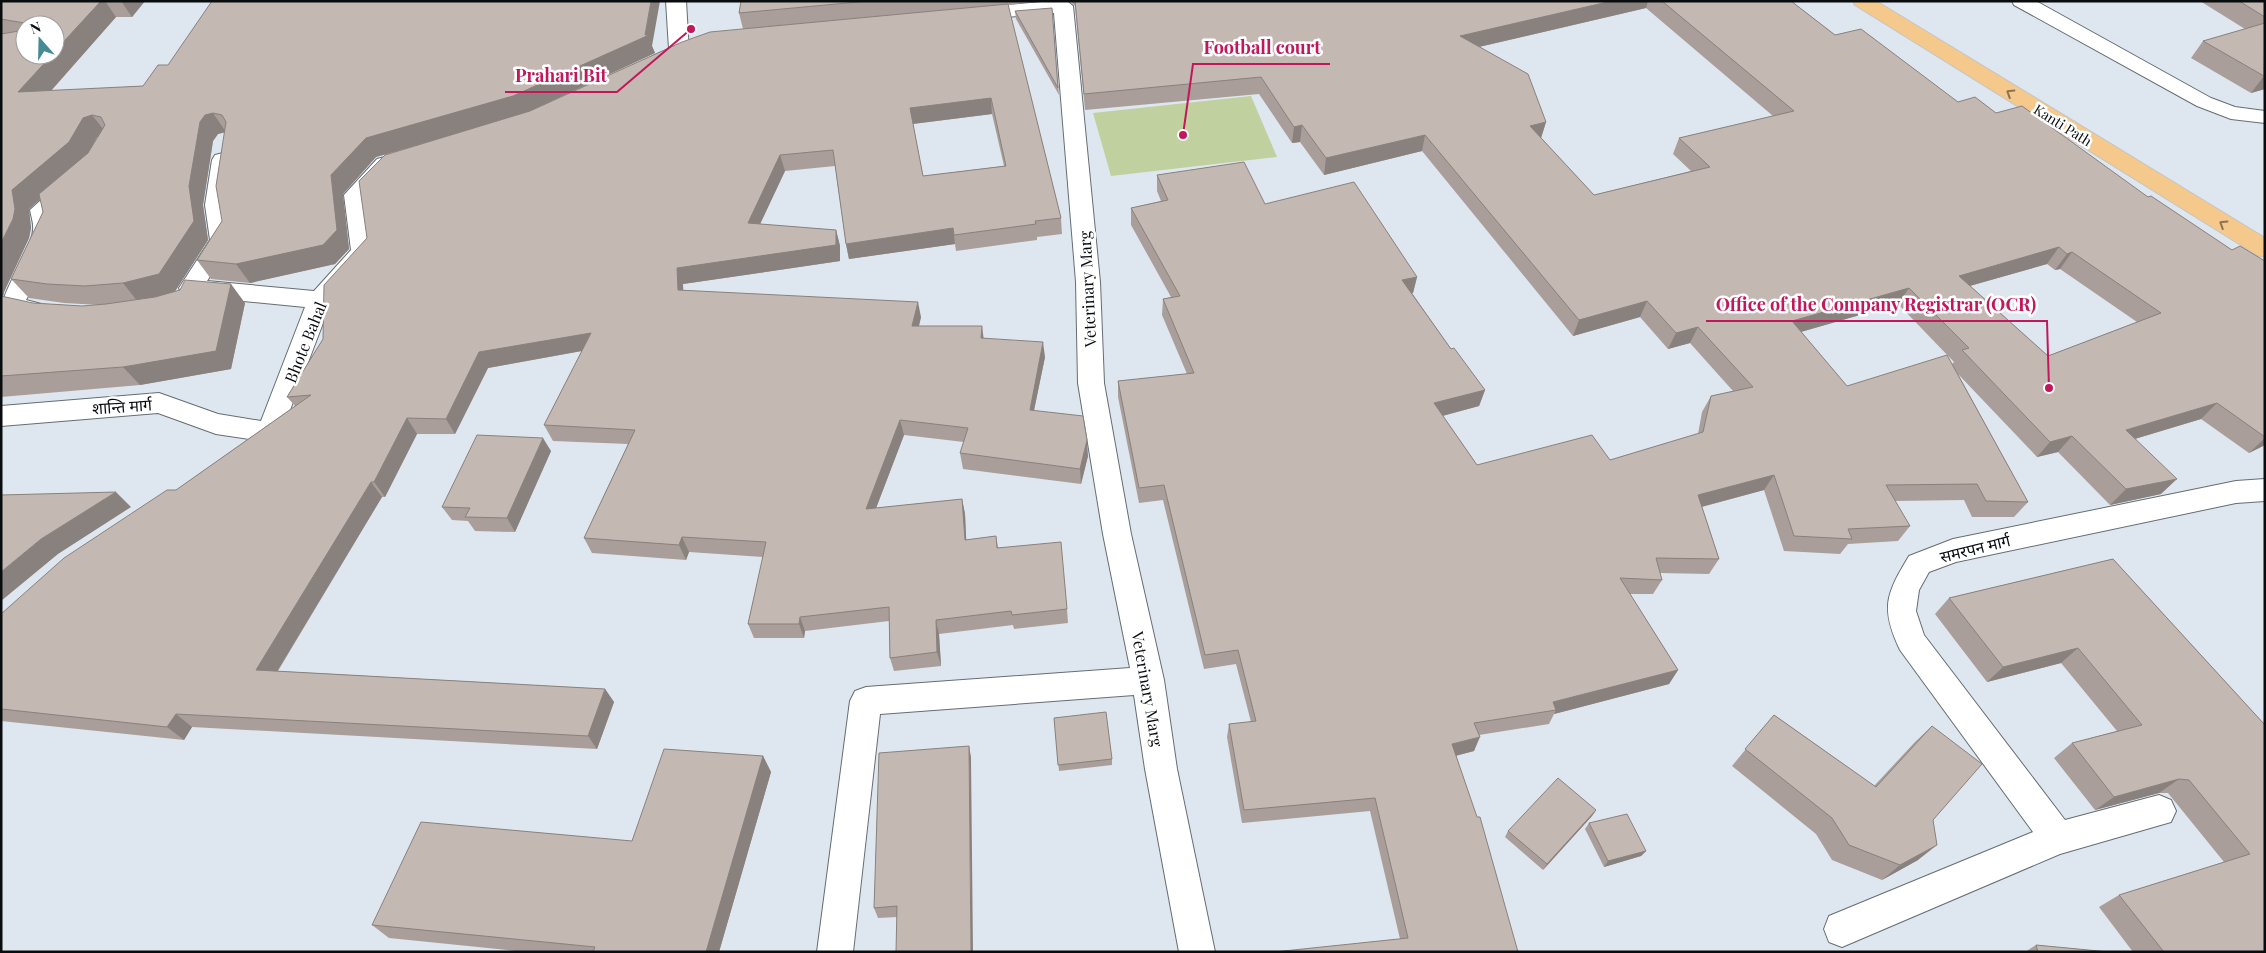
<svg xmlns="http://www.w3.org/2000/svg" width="2266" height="953" font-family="'Playfair Display','Noto Sans Devanagari',serif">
	<rect width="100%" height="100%" fill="#dee7ef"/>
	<path fill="#c0d09f" d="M1251 96 1277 157 1111 176 1093 113Z"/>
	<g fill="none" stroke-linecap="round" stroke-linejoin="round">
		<g stroke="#656d74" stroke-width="2">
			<path id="minor" d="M666 1H686L689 52C682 63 657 71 645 68L642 64 645 60 669 49Z
				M1052 1H1067L1073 6 1100 282 1104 383 1131 534 1164 680 1177 769 1215 952H1179L1145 769 1134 695 880 714 853 952H817L850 701 855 691 866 687 1130 668 1103 534 1078 383 1076 282 1054 13 972 20 965 18 962 14 965 10 972 8Z
				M2012 1H2036L2211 98 2235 107 2265 111V123L2231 119 2197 106 2014 5Z
				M223 153 231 155 234 160 227 205 234 240 207 281 314 291 351 250 344 195 377 159 385 157 393 159 396 164 366 196 375 252 331 302 279 439 270 442 216 434 158 413 1 426V406L159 393 218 414 261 421 305 307 191 296 182 294 179 288 210 240 205 205 212 160 215 155Z
				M71 178 79 180 82 185 53 212 57 230 35 283 26 300 49 306 52 312 49 318 40 321 2 310C0 293 32 250 33 230 34 224 31 216 30 210L63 180Z
				M2265 479V501L2236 503 1956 562 1929 572 1919 590 1916 611 1924 635 2065 820 2159 795 2171 800 2176 811 2171 822 2060 854 1842 947 1829 942 1824 929 1829 916 2033 832 1900 650C1880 608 1886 594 1909 556L1953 539 2236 481Z"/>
		</g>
		<g stroke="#c4c5c5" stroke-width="2">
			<path id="major" d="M1853 1H1876L2265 238V257L2257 255 1855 5Z"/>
		</g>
		<use href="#minor" fill="#fff" fill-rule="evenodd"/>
		<use href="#major" fill="#f5c88c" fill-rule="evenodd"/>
	</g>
	<path fill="#a99e99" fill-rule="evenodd" d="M1 1H145L132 17H116L51 91 143 86 652 46 655 53 552 101 743 29 739 13 741 1H1044L1008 5 1061 218 1062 234 1037 237V240L956 251 955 244 849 259 846 244 835 166 785 171 760 224 836 230 840 246V261L683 284V290L921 317 919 326 984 338 1045 357 1034 410 1088 456 1081 484 963 469 960 453 964 442 904 435 876 508 962 499 965 514 966 540 996 536 998 547 1067 609 1068 623 1014 629 1013 625 939 634 941 666 894 671 890 658 889 621 805 631 804 638H754L748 624 763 557 689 552 686 560 592 553 584 538 628 444 553 441 544 425 582 351 488 368 455 434H417L385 497H382L278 671 605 689 614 702 597 749 192 727 184 740 1 721V614L295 406 287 397 323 339 405 149 376 157 343 194 349 249 335 264 250 283 211 279 197 260 222 221 225 132 218 134 213 141 203 205 208 240 175 291 245 303 231 369 140 385 1 397ZM25 25H55L25 55ZM992 114 1004 166 923 176 913 124ZM97 137H98L87 154ZM40 199 43 212 11 279 29 298 64 303 100 305 82 306 33 303 3 297 4 292 29 238 31 228 29 209Z
		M1070 1H1791L1835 35 1958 102 1996 113 2148 197 2232 250 2265 261V445L2249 453 2201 419 2135 439 2161 494 2110 505 2058 452 2037 457 1958 374 2028 502 2014 517H1972L1964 500 1895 501 1910 526 1898 541 1848 544 1840 554 1784 551 1764 490 1702 507 1719 559 1709 574 1660 573 1662 580 1653 594H1630L1678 670 1669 684 1554 714 1549 724 1479 735 1474 751 1456 756 1518 952 1400 939 1370 811 1242 823 1227 737 1229 724 1251 722 1236 664 1204 669 1163 500 1139 503 1118 397V381L1187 374 1162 315 1163 299 1171 297 1131 225V208L1161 201 1157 191V175L1265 204 1417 277 1413 293H1412L1451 349 1485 390 1479 406 1443 416 1477 465 1610 460 1698 434 1702 412 1711 396 1733 391 1690 343 1668 349 1640 317 1573 336 1422 151 1324 175 1300 142 1292 143 1259 94 1085 110 1075 6ZM1646 8 1773 116 1679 138 1673 154 1691 171 1594 195 1541 138 1546 122 1479 47ZM2047 264 2055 270 2060 269 2137 322 2048 356 1970 286ZM1898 304 1954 362 1952 364 1847 386 1801 332Z
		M2200 1H2265V89L2251 93 2191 58 2203 41 2245 29Z
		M1052 8 1059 95 1016 19 1015 11Z
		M551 451 515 532 475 531 468 521 452 520 442 507Z
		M2113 559 2265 725V952H2133L2099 907 2119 895 2224 862 2168 793H2159L2095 810 2054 758 2072 743 2117 731 2061 663 1987 682 1935 614 1949 598Z
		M1774 715 1874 786 1915 742 1932 726 1933 820 1918 860 1882 880 1832 860 1816 834 1732 766Z
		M1054 718 1112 759V765L1059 771Z
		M969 746 971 758 897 917 878 918 874 908Z
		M763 756 771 772 719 952H526L389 938 372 925 632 841Z
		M1596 810 1592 816 1543 870 1505 837 1508 831Z
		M1589 823 1646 851 1641 856 1604 867 1585 829Z
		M2036 945 2109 952H2025Z"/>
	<path fill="#89817d" d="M101 1H105L116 17 33 111 18 92 52 55H55V51Z
		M121 1H145L132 17Z
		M651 1H660L652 46 655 53 521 115 376 157 343 194 349 249 335 264 250 283 236 264 331 175 366 138 645 35Z
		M1612 1H1648L1646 8 1457 52 1460 36Z
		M2264 76 2265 89 2251 93Z
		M991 98 992 114 912 124 910 108Z
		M213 113 226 132 218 134 213 141 203 205 208 240 174 293 138 302 123 283 189 186 200 122 205 115Z
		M92 115 107 134 97 137 84 161 29 209 31 228 29 238 4 292 1 307V243L12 190 83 118Z
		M1546 122 1541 138 1530 126Z
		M1302 125 1300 142 1292 143 1294 127Z
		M1425 135 1422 151 1324 175 1326 158Z
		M780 155 785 171 753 239 748 223Z
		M953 228 955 244 849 259 846 244Z
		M836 230 840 246V261L683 284 684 305 678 290 677 268Z
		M2059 247 2047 264 1948 292 1959 276Z
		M2072 252 2060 269 2055 270 2067 254Z
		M1417 277 1413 293 1399 296 1402 280Z
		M231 284 245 303 231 369 140 385 123 367Z
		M1909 288 1898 304 1783 337 1792 321Z
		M1647 301 1640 317 1573 336 1579 320Z
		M918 302 921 317 915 341 912 326Z
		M982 326 984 341 981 338Z
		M1698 327 1690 343 1668 349 1676 333Z
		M591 333 598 348 488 368 455 434 446 419 479 352Z
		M1043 342 1045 357 1031 425 1030 410Z
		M1485 390 1479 406 1430 419 1434 403Z
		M2217 403 2201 419 2111 446 2126 430Z
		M407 418 417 434 385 497 374 482Z
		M900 420 904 435 870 524 866 509Z
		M2072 436 2058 452 2037 457 2050 442Z
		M543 438 551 451 515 532 507 518Z
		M2265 438V445L2249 453Z
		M1087 440 1088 456 1081 484 1080 469Z
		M1774 475 1764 490 1689 510 1698 495Z
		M2177 479 2161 494 2110 505 2126 489Z
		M371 482 382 497 270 683 256 670Z
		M116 492 131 507 58 554 1 601V572L41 539Z
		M962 499 965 514 967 555 965 540Z
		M682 537 689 552 686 560 679 545Z
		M800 617 805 631 804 638 799 624Z
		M936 620 939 634 941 666 937 652Z
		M2078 648 2061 663 1987 682 2003 667Z
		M1678 670 1669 684 1554 714 1556 710 1553 702Z
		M605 689 614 702 597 749 588 736Z
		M176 714 192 727 184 740 167 727Z
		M1480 737 1474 751 1446 758 1452 744Z
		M969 746 971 758 973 952H971Z
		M763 756 771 772 719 952H706Z
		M2179 779 2159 793 2095 810 2114 797Z
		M1596 810 1592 816 1543 870 1547 864Z
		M1937 845 1918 860 1882 880 1900 865Z
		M1646 851 1641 856 1604 867 1608 861Z"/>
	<path fill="#c4b8b2" stroke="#89817d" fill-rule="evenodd" d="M1 1H101L55 51V25H36L1 19Z
		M212 1H651L645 35H649L513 96 366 138 331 175 337 230 323 245 236 264 197 260 222 221 216 186 226 122 222 115 213 113 205 115 200 122 189 186 194 221 159 274 123 283 85 286 47 284 11 279 43 212 39 194 88 153 105 125 101 117 92 115 83 118 69 142 12 190 15 209 13 219 1 243V34L25 30V55H52L18 92 143 86 158 65H168Z
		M741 1H869L739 13Z
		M1075 1H1612L1460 36 1528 74 1546 122 1530 126 1594 195 1710 167 1679 138 1794 111 1662 1H1791L1835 35 1861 29 1958 102 1975 97 1996 113 2022 106 2148 197 2151 196 2232 250 2240 246 2265 261V437L2217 403 2126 430 2177 479 2126 489 2072 436 2050 442 1962 350 1969 348 1909 288 1792 321 1847 386 1947 355 2028 502 1986 501 1977 484 1886 485 1910 526 1848 529 1852 539 1794 536 1774 475 1698 495 1719 559 1656 558 1662 580 1620 578 1678 670 1553 702 1556 710 1474 723 1480 737 1452 744 1477 817H1480L1518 952H1274L1408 938 1375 798 1244 810 1229 724 1256 721 1238 650 1205 655 1164 485 1139 488 1118 381 1194 373 1163 299 1180 296 1131 208 1168 200 1157 175 1244 162 1265 204 1354 182 1417 277 1402 280 1451 349 1454 348 1485 390 1434 403 1477 465 1592 435 1610 460 1703 432 1711 396 1753 387 1698 327 1676 333 1647 301 1579 320 1425 135 1326 158 1302 125 1294 127 1261 77 1084 94ZM2059 247 2067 254 2072 252 2161 313 2048 356 1959 276Z
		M2239 1H2265V17Z
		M1008 4 1061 218 1035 221 1036 224 954 235 953 228 846 244 833 150 780 155 748 223 836 230V245L677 268 678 290 918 302 912 326H982L981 338 1043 342 1030 410 1083 416 1087 440 1080 469 960 453 968 428 900 420 866 509 962 499 965 540 996 536 997 548 1061 542 1067 609 1012 615 1011 611 936 620 937 652 890 658 889 607 800 617 799 624H748L766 542 682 537 679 545 584 538 635 430 544 425 591 333 479 352 446 419 407 418 374 482H371L256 670 605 689 588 736 176 714 167 727 1 709V614L64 558 167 490H176L311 395 287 397 323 339 324 285 367 238 359 181 385 155 530 111 682 42 710 32ZM991 98 1006 166 923 176 910 108Z
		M1052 8 1058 88 1015 11Z
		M2265 23 2264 76 2203 41Z
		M185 280 231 284 216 351 123 367 1 376V296L33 303 82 306 106 304 155 297 180 290Z
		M477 435 543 438 507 518 465 517 470 508 442 507Z
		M116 492 41 539 1 572V495Z
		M2113 559 2265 725V952H2164L2119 895 2250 854 2189 780 2179 779 2114 797 2072 743 2142 725 2078 648 2003 667 1949 598Z
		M1106 712 1112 759 1058 765 1054 718Z
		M1774 715 1876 787 1932 726 1982 764 1933 820 1937 845 1900 865 1849 845 1832 818 1745 749Z
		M969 746 971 952H896L897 906 874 908 879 753Z
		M664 749 763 756 706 952H593L595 947 372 925 421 822 632 841Z
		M1558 778 1596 810 1547 864 1508 831Z
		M1627 814 1646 851 1608 861 1589 823Z
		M2036 945 2109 952H2038Z"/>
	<defs><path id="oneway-chevron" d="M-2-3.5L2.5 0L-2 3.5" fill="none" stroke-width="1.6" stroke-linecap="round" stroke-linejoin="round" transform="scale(1.25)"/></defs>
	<g stroke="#8b7354">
		<use href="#oneway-chevron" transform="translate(2010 93) rotate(-148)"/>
		<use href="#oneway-chevron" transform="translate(2223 224) rotate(-148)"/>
	</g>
	<g text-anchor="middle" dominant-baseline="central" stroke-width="5" stroke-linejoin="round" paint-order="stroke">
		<g font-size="14" fill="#090c0f" stroke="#fff">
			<text transform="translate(2063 125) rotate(32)">Kanti Path</text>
		</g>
		<g font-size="16" fill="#090c0f" stroke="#fff">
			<text transform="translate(1087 289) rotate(-93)">Veterinary Marg</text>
			<text transform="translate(305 342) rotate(-68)">Bhote Bahal</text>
			<text transform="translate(122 406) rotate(-4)">शान्ति मार्ग</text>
			<text transform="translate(1975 548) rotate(-14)">समरपन मार्ग</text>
			<text transform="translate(1148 689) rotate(80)">Veterinary Marg</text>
		</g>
	</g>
	<path fill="none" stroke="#c2185b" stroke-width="2" d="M1183 135L1193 64H1330M691 29L617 92H505M2049 388L2047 321H1706"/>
	<g fill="#c2185b" stroke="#fff" stroke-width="2">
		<circle cx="1183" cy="135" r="5"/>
		<circle cx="691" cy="29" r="5"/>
		<circle cx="2049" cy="388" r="5"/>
	</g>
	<g font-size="18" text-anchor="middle" font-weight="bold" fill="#c2185b" stroke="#fff" stroke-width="5" stroke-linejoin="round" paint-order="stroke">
		<text x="1262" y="54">Football court</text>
		<text x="561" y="82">Prahari Bit</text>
		<text x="1876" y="311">Office of the Company Registrar (OCR)</text>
	</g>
	<rect width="2266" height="953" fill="none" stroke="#090c0f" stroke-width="5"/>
	<g transform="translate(40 40) rotate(340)"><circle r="24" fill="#ffffff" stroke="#9d9e9f"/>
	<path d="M0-4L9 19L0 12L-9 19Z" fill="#448b94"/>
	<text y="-8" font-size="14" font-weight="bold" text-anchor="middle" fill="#090c0f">N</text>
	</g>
</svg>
